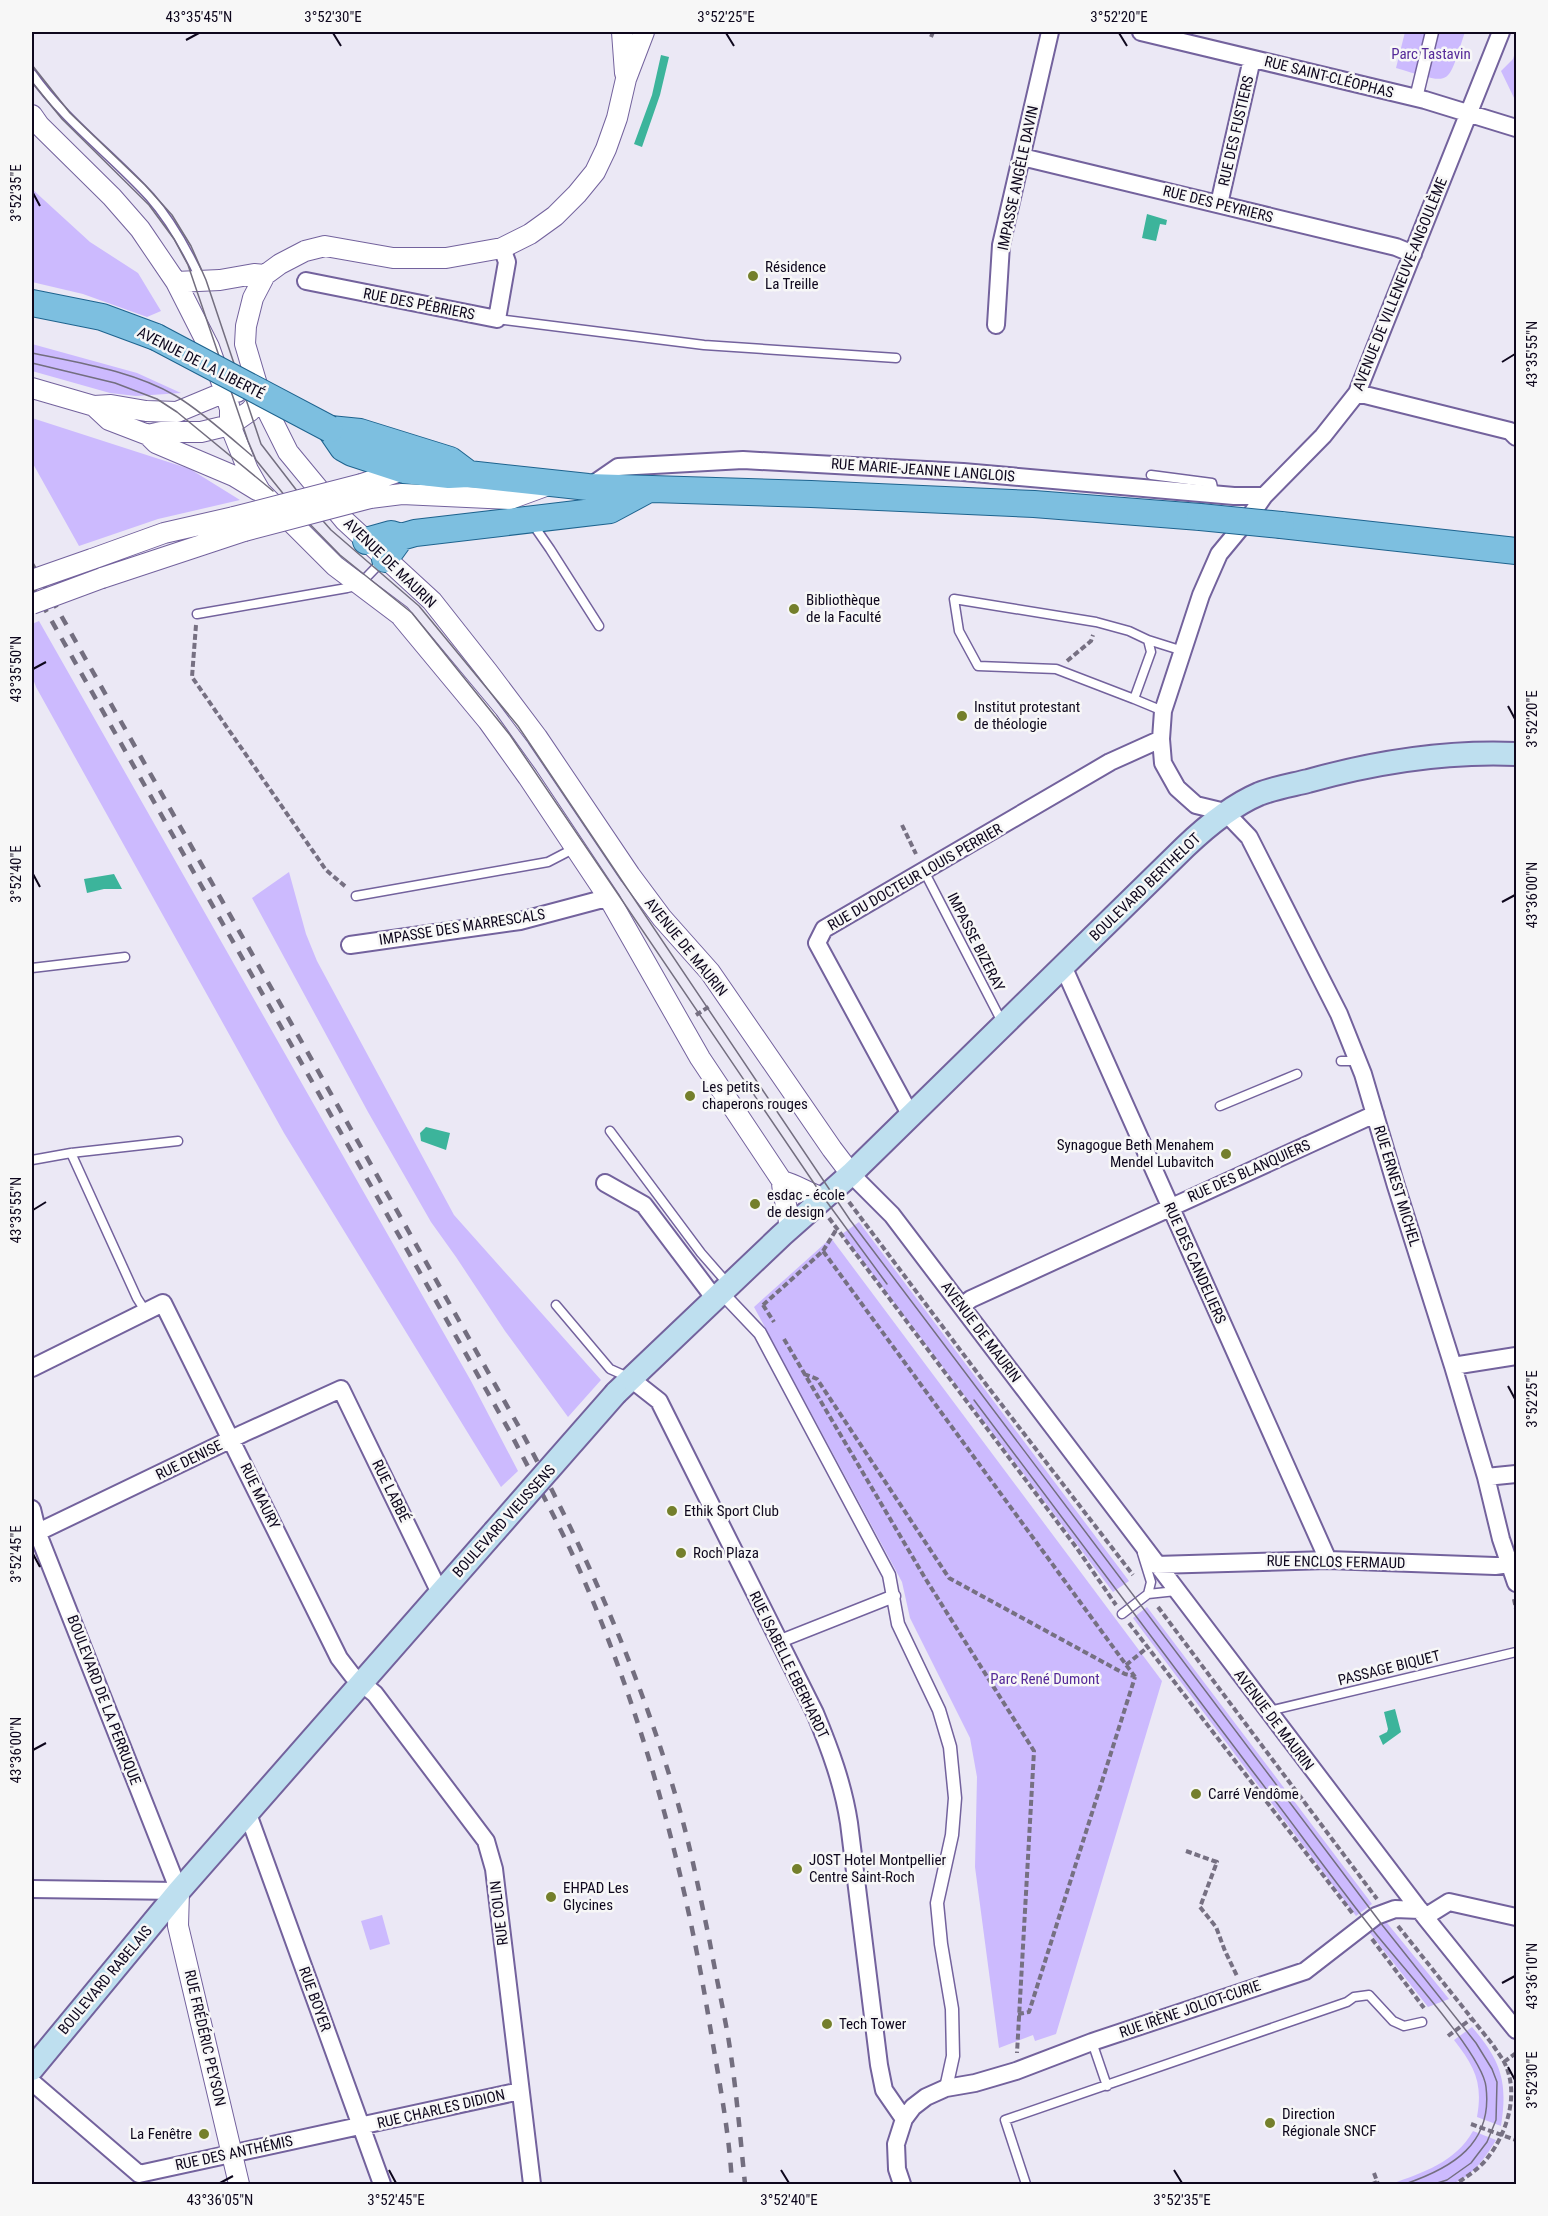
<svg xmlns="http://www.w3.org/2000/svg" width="1548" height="2216" font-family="'Roboto Condensed',sans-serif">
	<rect width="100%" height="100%" fill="#ebe8f5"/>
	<path fill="#ccbafe" d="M1405 32H1465C1446 88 1454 85 1396 68Z
		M1516 49V102L1501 71 1513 59Z
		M32 189 90 242 138 273 161 311 147 317 83 294 32 282Z
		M32 344 137 373 181 393 136 396 110 393 32 371Z
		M32 418 190 469 240 500 158 519 79 546 32 462Z
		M39 621 471 1381 518 1471 501 1487 284 1133 36 687 32 676V624Z
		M289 872 306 934 317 961 454 1215 601 1380 568 1417 505 1331 456 1257 431 1222 368 1112 252 898Z
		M859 1222 1129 1581 1113 1592 842 1234Z
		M831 1238 1162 1681 1056 2034 1035 2041 1033 2035 999 2048 975 1867 977 1777 970 1738 910 1618 902 1582 754 1307Z
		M1147 1607 1372 1904 1356 1916 1133 1618Z
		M382 1915 390 1944 370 1950 361 1921Z
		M1383 1918 1449 1999 1428 2007 1367 1929Z
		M1472 2027C1501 2061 1508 2081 1501 2126L1477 2117C1483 2083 1475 2067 1454 2040Z
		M1473 2131 1496 2140C1485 2158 1472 2177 1452 2184H1391C1422 2173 1456 2162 1473 2131Z"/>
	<path fill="#3cb49b" d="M661 55 669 57 660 95 642 147 634 144 652 95Z
		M1147 214 1167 220 1166 225 1160 224 1156 241 1142 238Z
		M114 874 122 889H104L87 893 84 879Z
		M426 1127 450 1133 446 1150 421 1141 420 1133Z
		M1395 1709 1401 1732 1383 1745 1379 1736 1387 1732 1388 1729 1384 1712Z"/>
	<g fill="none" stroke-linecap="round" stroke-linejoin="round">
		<g stroke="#73629d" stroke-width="11">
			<path id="service" d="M32 74C65 121 112 155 150 197 172 222 187 250 201 280
				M497 319 704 345 896 358
				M1151 475 1212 483 1214 493
				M532 523 550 549 599 626
				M197 614 347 588 359 585 384 559
				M1148 640 1183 651
				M1134 699 1151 652 1148 640 1129 631 1096 622 954 599 959 631 978 666 1056 669 1134 699 1163 711
				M924 871 1002 1022
				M356 896 548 862 575 848
				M32 968 125 957
				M1341 1061H1358
				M1220 1106 1297 1074
				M610 1131 701 1253 729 1285
				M71 1153 137 1298 146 1312
				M32 1160 71 1153 178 1141
				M556 1305 610 1369 628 1377
				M1142 1553 1151 1582 1148 1594
				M1122 1614 1148 1594 1176 1591
				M1269 1711 1516 1652
				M1092 2042 1107 2086
				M1026 2184 1005 2120 1347 2002 1354 1997 1369 1995 1393 2021 1404 2026 1422 2022"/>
		</g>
		<g stroke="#73629d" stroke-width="15">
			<path id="pedestrian" d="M1416 98 1432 32
				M722 1293 760 1333 889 1575 898 1624 939 1710 950 1747 955 1798 952 1835 937 1903 941 1944 952 2009 953 2056 946 2088
				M778 1642 894 1596"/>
		</g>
		<g stroke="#73629d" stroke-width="20">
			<path id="minor" d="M1141 32 1425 100 1516 128
				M1501 32 1357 393 1323 436 1264 496 1248 519 1219 554 1201 595 1163 711 1161 739 1163 763 1177 788 1187 797 1196 805 1225 812 1249 837 1339 1014 1363 1074 1396 1186 1453 1366 1486 1477 1501 1539 1516 1583
				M1022 157 1396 247 1413 254
				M1219 204 1252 59
				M306 281 497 319 507 262 502 248
				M996 325 1001 245 1050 32
				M1357 393 1510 431 1516 437
				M589 487 618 467 743 460 963 472 1234 496H1264
				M350 945 520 921 599 900H610
				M1063 966 1328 1560
				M911 1116 817 943 824 929 1110 762 1161 739
				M851 1174 892 1215 1425 1917 1516 2030
				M605 1183 644 1205 715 1299
				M962 1306 971 1299 1375 1114
				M1453 1366 1516 1356
				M32 1368 163 1303 339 1658 352 1675 375 1694 486 1841 494 1869 532 2184
				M631 1379 659 1401 815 1713C830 1749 843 1784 849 1823L879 2065 884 2090 904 2119
				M1486 1477 1516 1474
				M32 1509 38 1534 179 1891 32 1889
				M32 1535 244 1433 341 1389 440 1593
				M1156 1565 1328 1560 1495 1566 1516 1563
				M248 1814 382 2184
				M1425 1917 1449 1902 1516 1917
				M32 2082 139 2174
				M139 2174 520 2091
				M902 2184 897 2169 896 2144 904 2119 913 2107 926 2097 946 2088 975 2083 1016 2071 1092 2042 1305 1971 1376 1916 1395 1909 1420 1910"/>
		</g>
		<g stroke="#73629d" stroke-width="22">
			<path id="tertiary" d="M622 32 625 73
				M644 32 626 79 617 118 606 149 595 172 577 194 555 216 530 234 502 248 446 258H393L325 246 305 251 280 264 265 275 253 298 246 326 245 344 261 398 288 452 345 521 432 601 488 672 537 737 630 875 662 918 710 972 832 1149 851 1174
				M32 115 39 125 112 197 140 229 176 282 209 347 225 392 230 409V425L248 470 260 491 335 566 400 615 488 721 528 777 610 900 700 1058 782 1181C782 1198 790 1210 789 1229
				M176 282 220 280 254 274 265 275
				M32 388 94 406 111 405 146 411 177 412 225 392H237
				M94 406 109 420 148 435 161 432H201L230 425 250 411 261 398
				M148 435 156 443 234 476 257 490
				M362 484 409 468
				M370 498 402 494 510 499 551 484
				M92 559 164 533 234 517
				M102 578 244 531
				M782 1181C797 1185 809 1194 824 1198
				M179 1891 178 1926 239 2184"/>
		</g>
		<g stroke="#73629d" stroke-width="26">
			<path id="secondary" d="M616 1393 782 1235 851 1174 1185 847C1207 826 1231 806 1259 794 1274 788 1292 785 1308 781 1376 762 1446 751 1516 754
				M32 2069 179 1891 494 1532"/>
		</g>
		<g stroke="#1e638e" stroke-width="28">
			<path id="primary" d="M32 303 102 317 156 337
				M330 429 343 448 352 453 404 470 449 475 468 474 588 487 811 494 1034 504 1200 517
				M330 429 360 432 450 460 466 472
				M1281 525 1516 551
				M366 541 391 534 401 537 415 533 610 510 649 489
				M385 559 401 537"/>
		</g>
		<path stroke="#767082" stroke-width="4" stroke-dasharray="6 3" stroke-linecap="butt" d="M931 37 933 32
			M196 625 192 677 326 870 346 887
			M1067 661 1091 641 1093 635
			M902 825 916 854
			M696 1015 710 1006
			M849 1202 988 1387 1133 1575
			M829 1218 1076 1547 1116 1605
			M823 1251 836 1230
			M763 1305 774 1322
			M763 1305 823 1251 1135 1677
			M784 1339 925 1578 1034 1751 1017 2053
			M804 1374 817 1379 949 1578 1125 1674 1134 1676
			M1514 1599 1516 1609
			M1158 1607 1377 1899
			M1129 1623 1353 1914
			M1126 1665 1148 1647
			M1186 1851 1217 1862 1200 1907 1216 1927 1225 1951 1237 1976
			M1398 1926 1493 2045C1496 2050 1500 2055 1503 2060 1521 2092 1507 2135 1485 2161 1477 2170 1466 2177 1456 2184
			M1372 1939 1424 2008
			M1018 2014 1029 2012 1135 1677
			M1448 2036 1471 2019
			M1504 2062 1516 2053
			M1471 2124 1516 2140
			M1374 2173 1378 2184
			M1372 2184 1377 2182"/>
		<use href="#service" stroke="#fff" stroke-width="8"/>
		<use href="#pedestrian" stroke="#fff" stroke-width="12"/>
		<use href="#minor" stroke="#fff" stroke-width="16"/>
		<use href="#tertiary" stroke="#fff" stroke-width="20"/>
		<use href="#secondary" stroke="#bedfef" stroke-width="22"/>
		<use href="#primary" stroke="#7dbfe0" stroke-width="26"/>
		<path stroke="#736e7f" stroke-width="1.5" d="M32 65 70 113 145 185 172 215 191 246 206 280 261 444 301 496 331 530 419 606 518 726 850 1220 1383 1926 1476 2043 1492 2069 1497 2082 1496 2120 1487 2142 1471 2163 1447 2180 1434 2184
			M32 82 62 119 149 205 174 239 188 265 248 441 256 460 298 512 340 555 412 613 510 735 824 1198 887 1284
			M32 353C80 363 133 371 176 396 201 411 230 437 252 456
			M32 363 115 383 157 399 177 412 273 491
			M974 1400C1067 1524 1160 1649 1254 1773 1294 1825 1332 1878 1372 1929 1396 1960 1483 2054 1486 2087 1493 2144 1452 2168 1405 2184"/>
		<path stroke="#736e7f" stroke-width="4.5" stroke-dasharray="10 10" stroke-linecap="butt" d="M32 564 519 1427C584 1548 637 1666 676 1797 690 1844 699 1891 709 1938 715 1971 722 2003 728 2036 736 2085 740 2135 745 2184
			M32 586 510 1432C532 1475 556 1518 576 1562 640 1705 682 1859 708 2014 717 2071 729 2127 732 2184"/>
		<g stroke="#73629d" stroke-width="22" stroke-linecap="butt">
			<path id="tertiary-bridge" d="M234 517 362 484
				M244 531 370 498
				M32 580 92 559
				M32 604 102 578"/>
		</g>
		<g stroke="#73629d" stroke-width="26" stroke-linecap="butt">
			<path id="secondary-bridge" d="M494 1532 616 1393"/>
		</g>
		<g stroke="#1e638e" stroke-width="28" stroke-linecap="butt">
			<path id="primary-bridge" d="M156 337 330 429
				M1200 517 1281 525"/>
		</g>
		<use href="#tertiary-bridge" stroke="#fff" stroke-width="20"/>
		<use href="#secondary-bridge" stroke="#bedfef" stroke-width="22"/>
		<use href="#primary-bridge" stroke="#7dbfe0" stroke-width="26"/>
	</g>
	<path fill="none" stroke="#0e071d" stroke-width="2" d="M333 33 341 46M726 33 734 46M1119 33 1127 46M186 40 199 33M33 193 40 206M1502 362 1515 354M33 669 46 662M1508 706 1515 719M33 874 40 887M1502 902 1515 895M33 1210 46 1202M1508 1386 1515 1399M33 1554 40 1567M33 1750 46 1743M1502 1983 1515 1976M1508 2067 1515 2080M389 2170 396 2183M781 2170 789 2183M1174 2170 1182 2183M220 2183 233 2176"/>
	<g fill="#747f2b" stroke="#f7f7f7" stroke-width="2">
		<circle cx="753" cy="276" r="6"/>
		<circle cx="794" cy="609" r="6"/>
		<circle cx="962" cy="716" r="6"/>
		<circle cx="690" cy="1096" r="6"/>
		<circle cx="1226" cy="1154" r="6"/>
		<circle cx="755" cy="1204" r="6"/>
		<circle cx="672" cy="1511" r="6"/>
		<circle cx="681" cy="1553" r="6"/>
		<circle cx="1196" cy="1794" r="6"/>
		<circle cx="797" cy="1869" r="6"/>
		<circle cx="551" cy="1897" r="6"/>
		<circle cx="827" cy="2024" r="6"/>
		<circle cx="1270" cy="2123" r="6"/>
		<circle cx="204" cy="2134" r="6"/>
	</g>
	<g text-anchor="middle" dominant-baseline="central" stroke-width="5" stroke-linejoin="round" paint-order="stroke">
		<g font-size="15" fill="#562a99" stroke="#f7f7f7">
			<text x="1431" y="54">Parc Tastavin</text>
			<text x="1045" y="1679">Parc René Dumont</text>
		</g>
		<g font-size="15" fill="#0e071d" stroke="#f7f7f7">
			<text transform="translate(1329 77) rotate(14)">RUE SAINT-CLÉOPHAS</text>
			<text transform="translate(1236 131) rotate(-77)">RUE DES FUSTIERS</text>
			<text transform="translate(1018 178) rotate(-78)">IMPASSE ANGÈLE DAVIN</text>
			<text transform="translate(1218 204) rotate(14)">RUE DES PEYRIERS</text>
			<text transform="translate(1400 284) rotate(-68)">AVENUE DE VILLENEUVE-ANGOULÈME</text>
			<text transform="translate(419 304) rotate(11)">RUE DES PÉBRIERS</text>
			<text transform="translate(201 363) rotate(27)">AVENUE DE LA LIBERTÉ</text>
			<text transform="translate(923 470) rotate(4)">RUE MARIE-JEANNE LANGLOIS</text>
			<text transform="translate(390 563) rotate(44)">AVENUE DE MAURIN</text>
			<text transform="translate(915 877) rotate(-30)">RUE DU DOCTEUR LOUIS PERRIER</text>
			<text transform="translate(1145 887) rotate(-44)">BOULEVARD BERTHELOT</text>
			<text transform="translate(462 927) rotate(-9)">IMPASSE DES MARRESCALS</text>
			<text transform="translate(976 942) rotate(63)">IMPASSE BIZERAY</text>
			<text transform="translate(686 947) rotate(51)">AVENUE DE MAURIN</text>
			<text transform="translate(1249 1171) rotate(-24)">RUE DES BLANQUIERS</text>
			<text transform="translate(1397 1186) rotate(73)">RUE ERNEST MICHEL</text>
			<text transform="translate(1195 1263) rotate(66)">RUE DES CANDELIERS</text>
			<text transform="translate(981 1332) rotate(53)">AVENUE DE MAURIN</text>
			<text transform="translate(189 1460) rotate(-26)">RUE DENISE</text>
			<text transform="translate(391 1491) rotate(64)">RUE LABBÉ</text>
			<text transform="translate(260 1496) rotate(64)">RUE MAURY</text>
			<text transform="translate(504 1521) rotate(-48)">BOULEVARD VIEUSSENS</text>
			<text transform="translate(1336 1562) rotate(1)">RUE ENCLOS FERMAUD</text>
			<text transform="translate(789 1665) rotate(64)">RUE ISABELLE EBERHARDT</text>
			<text transform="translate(1389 1668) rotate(-14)">PASSAGE BIQUET</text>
			<text transform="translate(104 1700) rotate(69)">BOULEVARD DE LA PERRUQUE</text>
			<text transform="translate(1274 1720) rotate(53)">AVENUE DE MAURIN</text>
			<text transform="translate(499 1913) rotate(-97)">RUE COLIN</text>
			<text transform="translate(105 1980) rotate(-50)">BOULEVARD RABELAIS</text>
			<text transform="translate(315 1999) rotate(70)">RUE BOYER</text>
			<text transform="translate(1190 2009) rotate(-19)">RUE IRÈNE JOLIOT-CURIE</text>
			<text transform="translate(205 2038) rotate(77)">RUE FRÉDÉRIC PEYSON</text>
			<text transform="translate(441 2109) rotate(-13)">RUE CHARLES DIDION</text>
			<text transform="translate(234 2153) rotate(-12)">RUE DES ANTHÉMIS</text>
		</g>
		<g font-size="15" fill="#0e071d" stroke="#f7f7f7" text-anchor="start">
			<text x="765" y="267">Résidence<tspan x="765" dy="17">La Treille</tspan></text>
			<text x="806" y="600">Bibliothèque<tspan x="806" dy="17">de la Faculté</tspan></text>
			<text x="974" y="707">Institut protestant<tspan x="974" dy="17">de théologie</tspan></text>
			<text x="702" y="1087">Les petits<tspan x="702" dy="17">chaperons rouges</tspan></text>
			<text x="1214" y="1145" text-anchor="end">Synagogue Beth Menahem<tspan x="1214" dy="17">Mendel Lubavitch</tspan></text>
			<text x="767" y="1195">esdac - école<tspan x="767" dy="17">de design</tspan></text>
			<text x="684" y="1511">Ethik Sport Club</text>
			<text x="693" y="1553">Roch Plaza</text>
			<text x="1208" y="1794">Carré Vendôme</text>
			<text x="809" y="1860">JOST Hotel Montpellier<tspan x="809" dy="17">Centre Saint-Roch</tspan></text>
			<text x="563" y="1888">EHPAD Les<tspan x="563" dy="17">Glycines</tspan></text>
			<text x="839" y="2024">Tech Tower</text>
			<text x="1282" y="2114">Direction<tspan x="1282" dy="17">Régionale SNCF</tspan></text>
			<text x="192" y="2134" text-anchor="end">La Fenêtre</text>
		</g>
	</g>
	<rect width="1548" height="2216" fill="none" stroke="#f7f7f7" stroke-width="66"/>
	<rect x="33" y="33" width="1482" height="2150" fill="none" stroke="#0e071d" stroke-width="2"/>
	<g font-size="15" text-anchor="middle" fill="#0e071d">
		<text x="199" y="22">43°35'45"N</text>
		<text x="333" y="22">3°52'30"E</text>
		<text x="726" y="22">3°52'25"E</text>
		<text x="1119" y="22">3°52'20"E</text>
		<text transform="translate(16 193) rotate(-90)" y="5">3°52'35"E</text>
		<text transform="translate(1532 354) rotate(-90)" y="5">43°35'55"N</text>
		<text transform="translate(16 669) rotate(-90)" y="5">43°35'50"N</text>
		<text transform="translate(1532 719) rotate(-90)" y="5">3°52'20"E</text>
		<text transform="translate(16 874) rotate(-90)" y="5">3°52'40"E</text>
		<text transform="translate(1532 895) rotate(-90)" y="5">43°36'00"N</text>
		<text transform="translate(16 1210) rotate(-90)" y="5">43°35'55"N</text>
		<text transform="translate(1532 1399) rotate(-90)" y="5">3°52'25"E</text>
		<text transform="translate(16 1554) rotate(-90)" y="5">3°52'45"E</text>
		<text transform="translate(16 1750) rotate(-90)" y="5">43°36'00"N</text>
		<text transform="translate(1532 1976) rotate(-90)" y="5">43°36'10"N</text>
		<text transform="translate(1532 2080) rotate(-90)" y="5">3°52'30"E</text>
		<text x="220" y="2205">43°36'05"N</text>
		<text x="396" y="2205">3°52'45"E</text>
		<text x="789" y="2205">3°52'40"E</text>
		<text x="1182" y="2205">3°52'35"E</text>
	</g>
</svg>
